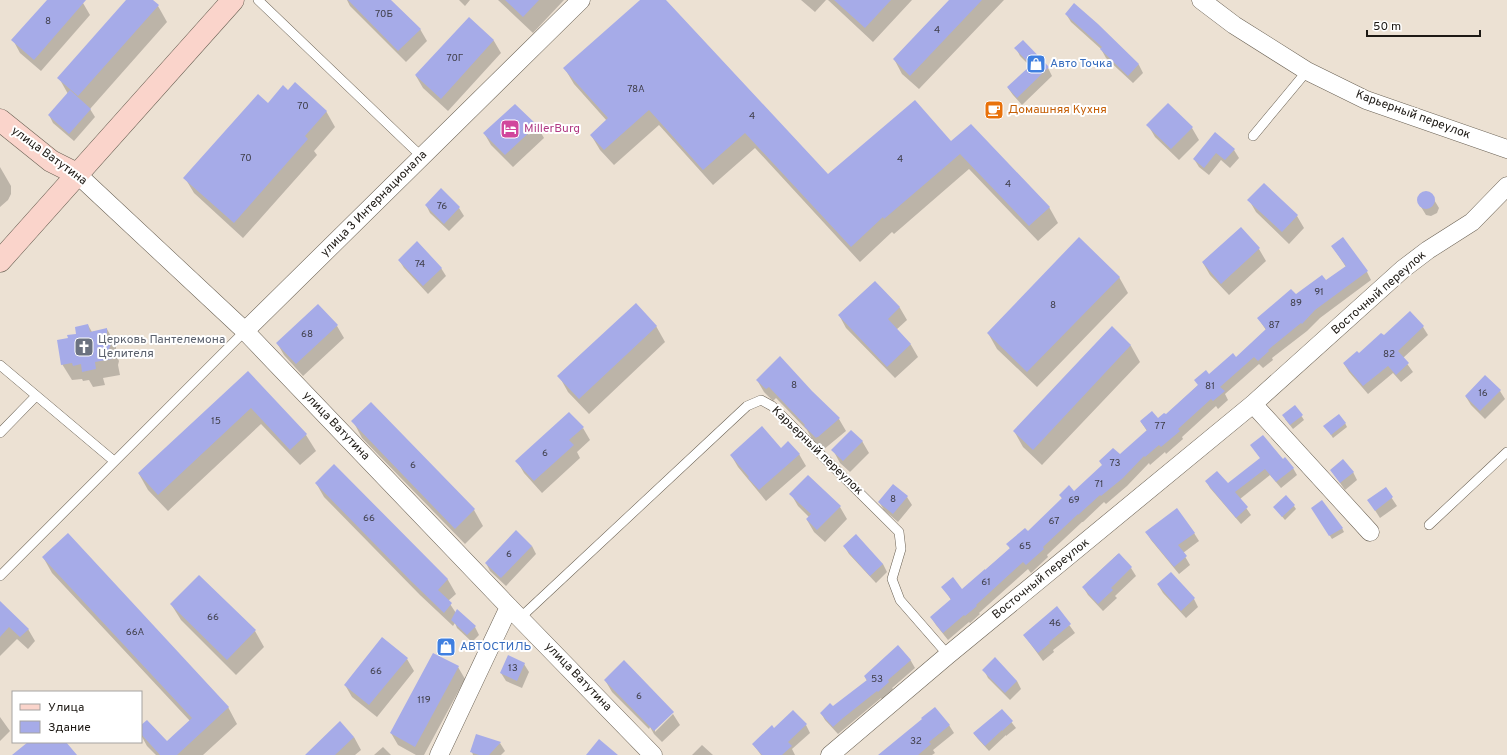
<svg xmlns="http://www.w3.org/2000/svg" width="1507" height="755" font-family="Overpass,sans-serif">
	<rect width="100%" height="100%" fill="#ece1d3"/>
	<path fill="#0003" d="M48 0H80L83 3 90 15 41 71 20 53 13 40Z
		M128 0H151L158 6 167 22 90 109 95 117 74 141 53 123 49 115 68 94 59 78Z
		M347 0H390L420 29 427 41 406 62 350 6Z
		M459 0H470L465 6Z
		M498 0H564L533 33Z
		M641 0H665L828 175 951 143 1049 207 1058 223 1038 241 969 169 894 234 892 232 860 262 755 148 713 185 659 125 614 165 600 150 591 135 607 121 574 84 565 69Z
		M801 0H826L815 12Z
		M828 0H912L873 42Z
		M950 0H1004L919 89 902 74 894 59Z
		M1074 5 1139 65 1143 73 1133 83 1106 58 1101 49 1071 22 1066 14Z
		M469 18 494 41 501 53 448 111 423 88 416 76Z
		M1016 48 1048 68 1052 76 1022 105 1013 95 1008 88 1031 67 1020 56Z
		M288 91 326 111 335 127 314 151 317 155 243 238 194 193 185 178 268 104Z
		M515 105 537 126 544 138 513 167 491 145 484 133Z
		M1148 125 1192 128 1199 140 1179 160 1155 137Z
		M1215 134 1234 150 1239 158 1230 168 1221 160 1209 175 1199 167 1194 159Z
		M0 167 11 186V194L8 200 0 207Z
		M441 190 459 208 464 216 449 231 430 213 426 205Z
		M1425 192 1430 193 1439 208 1437 213 1431 216 1426 215 1418 202 1420 194Z
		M1249 200 1297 216 1304 228 1289 244 1256 212Z
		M1241 228 1259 249 1266 261 1229 295 1210 275 1203 263Z
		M1332 246 1367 272 1371 280 1320 318 1307 331 1272 358 1273 360 1263 368 1259 364 1225 394 1228 400 1218 409 1216 406 1182 437 1183 439 1166 454 1165 452 1150 465 1149 463 1127 486 1106 504 1104 502 1083 522H1082L1047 555 1048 557 1031 573 1028 569 979 613 980 614 970 623 969 622 948 640 936 625 931 617 951 600 943 587 962 590 1010 549 1008 544 1028 532 1063 500 1060 495 1074 492 1120 456 1147 431 1141 422 1158 419 1165 416 1209 375 1236 358 1266 330 1258 318 1296 295 1326 281 1346 267Z
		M399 260 441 268 446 276 428 294 404 268Z
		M1119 277 1128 293 1037 387 997 349 988 333Z
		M875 282 900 308 907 320 896 330 911 345 918 357 895 378 846 328 839 315Z
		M318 305 337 326 344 338 303 376 284 355 277 343Z
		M1410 312 1423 327 1428 335 1403 358 1413 372 1401 382 1393 373 1368 394 1349 372 1344 364 1359 355 1384 337Z
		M88 325 92 332 107 329 116 346V355L119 361 118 365 120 375 103 378 105 385 93 387 89 380 83 381 82 379 72 380 62 364 69 339 77 335Z
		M656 326 665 342 589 414 568 392 559 376Z
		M1112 328 1131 346 1140 362 1042 465 1023 447 1014 431Z
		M248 372 306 435 316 451 300 465 261 424 168 511 148 490 139 474Z
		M1485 377 1500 391 1505 399 1485 419 1471 405 1466 397Z
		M757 380 812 392 839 419 846 431 823 450 812 439 807 430 776 398 773 401 764 392Z
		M371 403 474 510 483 526 465 544 362 438 353 421Z
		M1295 406 1304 420 1293 429 1285 419Z
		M1345 423 1347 427 1333 438 1327 429Z
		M583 428 590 440 577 452 580 458 542 493 524 473 517 461Z
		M862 441 869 453 850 472 840 463 833 450Z
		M1251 445 1293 468 1297 475 1281 488 1270 475 1240 499 1251 515 1241 524 1210 488 1206 481 1228 485 1261 459Z
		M781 449 799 454 806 466 766 501 738 467 731 455Z
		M334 465 448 580 456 594 448 601 456 613 475 627 479 635 472 642 457 628 455 623 453 626 420 595 324 497 316 483Z
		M1331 470 1353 472 1357 480 1345 490Z
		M893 485 907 497 912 505 898 522 884 510 879 502Z
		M1385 488 1397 506 1380 518 1369 501Z
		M791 494 840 507 847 519 825 542 814 532 807 520 809 517 798 506Z
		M1294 506 1296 509 1285 520 1274 507Z
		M1312 508 1342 528 1344 532 1332 539Z
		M1146 532 1194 533 1199 541 1183 553 1190 565 1179 574 1151 540Z
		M532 546 536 554 506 586 490 571 486 563Z
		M844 546 883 564 887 572 876 583 849 554Z
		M1118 554 1131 568 1136 576 1115 596 1117 598 1103 611 1088 595 1083 587Z
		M43 557 228 707 237 724 203 755H156L147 746 141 735V726L167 743 190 721 52 573Z
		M1158 585 1194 599 1198 607 1186 618 1163 593Z
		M171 604 255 631 264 647 236 675 181 620Z
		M0 606 28 629 35 641 28 649 17 639 0 656Z
		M1057 608 1075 633 1053 650 1054 652 1043 661 1024 635Z
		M898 646 911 661 915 668 892 688 893 689 882 699 881 698 838 734 825 720 821 713 833 708 867 681 865 677Z
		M407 659 414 671 377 717 352 697 345 685Z
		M524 664 529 672 522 688 506 681 501 673Z
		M458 667 465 679 424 755H416L398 745 391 733Z
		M984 670 1017 681 1021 689 1010 700 988 678Z
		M605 680 655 729V732L673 714 680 725 662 742 654 734 650 727 649 729 612 692Z
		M1002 710 1016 728 1006 736V735L989 751 978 739 974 734Z
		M0 717 10 731 0 741Z
		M806 725 810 733 792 749 795 755H761L753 744 774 729Z
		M949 725 954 733 933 750 935 753 932 755H881Z
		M354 737 361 750 355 755H306Z
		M500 743 505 751 501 755H473L472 752Z
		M702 745 713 755H692Z
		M383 747 391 755H374Z"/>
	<path fill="#a6abe8" d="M47 0H86L34 60 11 40Z
		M126 0H153L159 5 78 96 57 78Z
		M348 0H391L421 29 398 51Z
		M505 0H539L523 17Z
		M640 0H666L828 174 915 100 951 141 971 124 1050 207 1029 226 960 154 884 219 883 217 851 247 745 133 703 170 649 110 604 150 590 135 608 118 563 68Z
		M834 0H891L865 28Z
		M949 0H982L910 76 893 59Z
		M1074 3 1098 24 1139 64 1128 76 1100 49 1102 47 1065 14Z
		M469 17 494 40 441 99 415 75Z
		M1023 40 1049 67 1017 98 1007 87 1031 65 1014 48Z
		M295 82 327 111 305 136 308 139 234 223 183 178 258 94 268 103 283 85 288 90Z
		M70 90 91 109 69 134 48 115Z
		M1168 103 1193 127 1171 149 1146 125Z
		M515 104 537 125 505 155 483 133Z
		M1215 132 1235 149 1225 160 1216 153 1204 168 1193 159Z
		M1264 183 1298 215 1282 232 1247 200Z
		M441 188 460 207 444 224 425 205Z
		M1417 200a9 9 0 1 1 18 0a9 9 0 1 1-18 0Z
		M1241 227 1260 248 1221 284 1202 262Z
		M1079 237 1120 277 1027 372 987 333Z
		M1343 237 1368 271 1315 310 1302 324 1301 323 1268 350 1269 351 1258 361 1254 357 1220 387 1225 391 1213 401 1211 399 1178 429 1180 431 1161 447 1159 445 1145 457 1144 456 1123 478 1101 496 1100 495 1078 515V514L1043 547 1044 549 1026 565 1023 562 976 605 977 606 965 616 964 615 943 633 930 617 951 599 941 587 953 577 962 589 985 569V570L1010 548 1006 544 1025 528 1028 531 1062 498 1059 495 1069 485 1074 491 1102 465 1099 461 1113 448 1120 454 1147 430 1140 421 1152 411 1158 418 1164 413 1166 414 1198 385 1194 380 1206 370 1209 374 1233 353 1236 357 1266 329 1257 318 1291 289 1296 294 1322 275 1326 280 1346 266 1331 246Z
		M417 241 442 268 423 286 398 260Z
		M875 281 900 307 888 319 911 344 887 367 838 315Z
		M636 303 657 326 579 399 557 376Z
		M318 304 338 325 296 364 276 343Z
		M1410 311 1424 326 1398 351 1409 363 1396 375 1388 366 1363 386 1343 363 1357 351 1359 353 1381 333 1384 335Z
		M88 324 90 332 107 328V338L111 344 109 349 112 359 95 362 96 369 82 372 81 364 73 366 72 363 61 365 57 340 68 338 67 335 76 334 75 327Z
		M1112 326 1131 345 1033 450 1013 431Z
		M780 356 812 391 840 418 818 437H817L816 438 804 426 805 425 769 387 766 389 756 380Z
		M248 371 307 434 290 450 251 408 158 495 138 473Z
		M1485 375 1501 390 1480 411 1465 396Z
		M371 402 475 509 455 529 351 421Z
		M1295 405 1303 415 1290 425 1282 415Z
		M569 412 584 427 569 440 574 445 534 481 515 461Z
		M1339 414 1346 423 1331 435 1323 426Z
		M762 426 781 448 788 441 800 454 759 490 748 478 749 477 730 455Z
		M851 430 863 441 843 461 831 450Z
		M1263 435 1283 459 1285 457 1294 468 1276 482 1265 469 1235 492 1248 507 1236 518 1205 481 1217 471 1228 483 1260 458 1250 445Z
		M1343 459 1354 472 1340 483 1330 470Z
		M334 464 448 579 438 590 452 603 444 613 411 581 315 483Z
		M808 475 841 506 817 530 806 519 811 514 789 494Z
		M893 484 908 496 893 514 878 502Z
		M1386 487 1393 497 1375 511 1367 500Z
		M1286 495 1295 505 1282 517 1273 507Z
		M1322 500 1343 528 1329 536 1311 508Z
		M1177 508 1195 533 1178 545 1187 556 1174 567 1145 532Z
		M516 530 532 546 501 578 485 563Z
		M68 533 229 707 177 755H160L141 734V725L147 720 167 741 192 718 42 557Z
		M856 534 883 564 870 576 843 546Z
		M1119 553 1132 567 1111 588 1113 590 1098 604 1082 587Z
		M1171 572 1195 598 1181 611 1157 584Z
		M199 575 256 630 227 660 170 604Z
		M0 601 29 629 20 637 9 627 0 637Z
		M1057 606 1071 624 1049 642 1050 643 1038 653 1023 635Z
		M457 609 476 626 467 635 451 620Z
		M382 637 408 658 369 705 344 685Z
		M898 645 911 660 888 680 889 682 878 692 877 691 843 718 833 727 820 713 830 703 833 706 867 680 864 676Z
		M433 653 459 666 415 747 390 733Z
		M508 655 525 663 517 681 500 673Z
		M995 657 1017 681 1005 693 982 670Z
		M624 660 674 712 654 731 604 680Z
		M935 707 950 725 929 742 931 744 918 755H878L922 719 921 718Z
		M1002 709 1013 721 1002 731V730L985 746 973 733Z
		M793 710 807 724 788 742 792 746 782 755H762L752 744 772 725 774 728Z
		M340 721 354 737 335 755H305Z
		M476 734 501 742 489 755H479L470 752Z
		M599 739 618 755H586Z
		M28 742H66L77 755H12Z"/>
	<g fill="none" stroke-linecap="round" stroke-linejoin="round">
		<g stroke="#696053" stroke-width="10">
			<path id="lane" d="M258 0 422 157
				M1253 136 1307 71
				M0 365 114 461
				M0 433 36 396
				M1429 525 1507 452
				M0 576 245 331
				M520 618 747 406 761 400 772 406 899 532 901 549 892 579 900 600 948 655"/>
		</g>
		<g stroke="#696053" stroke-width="19">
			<path id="street" d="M1201 0 1234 25 1307 71 1366 100 1507 149
				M77 174 245 331 509 607 653 755
				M245 331 581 0
				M1253 404 1370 532
				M439 755 509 607
				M830 755 948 655 1253 404 1403 269 1428 250 1472 222 1507 186"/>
		</g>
		<g stroke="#696053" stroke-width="23">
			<path id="secondary" d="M0 120 51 161 77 174
				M0 261 233 0"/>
		</g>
		<use href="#lane" stroke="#fff" stroke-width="9"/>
		<use href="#street" stroke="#fff" stroke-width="18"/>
		<use href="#secondary" stroke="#fad4cb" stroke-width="22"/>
	</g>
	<defs>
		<g id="shop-square" transform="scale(1)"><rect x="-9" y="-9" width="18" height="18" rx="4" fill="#3f7fe0" stroke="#fff"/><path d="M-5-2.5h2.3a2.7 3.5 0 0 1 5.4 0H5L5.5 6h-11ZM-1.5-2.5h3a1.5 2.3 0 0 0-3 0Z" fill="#fff"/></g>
		<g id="cafe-square" transform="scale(1)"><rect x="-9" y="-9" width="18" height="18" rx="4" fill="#e8710a" stroke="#fff"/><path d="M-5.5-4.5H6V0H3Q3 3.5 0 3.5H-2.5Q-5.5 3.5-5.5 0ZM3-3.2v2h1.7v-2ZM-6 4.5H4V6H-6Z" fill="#fff"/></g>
		<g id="hotel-square" transform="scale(1)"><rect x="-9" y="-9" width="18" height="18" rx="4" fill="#d1479c" stroke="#fff"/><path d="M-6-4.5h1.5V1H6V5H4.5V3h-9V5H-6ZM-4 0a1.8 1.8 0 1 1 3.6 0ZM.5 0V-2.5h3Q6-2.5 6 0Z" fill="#fff"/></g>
		<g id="church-square" transform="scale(1)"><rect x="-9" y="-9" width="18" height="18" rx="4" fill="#6b7280" stroke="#fff"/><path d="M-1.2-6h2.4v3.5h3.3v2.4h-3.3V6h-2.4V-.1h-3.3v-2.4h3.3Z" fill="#fff"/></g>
	</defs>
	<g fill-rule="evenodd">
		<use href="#shop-square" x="1036" y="64"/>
		<use href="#cafe-square" x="994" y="110"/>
		<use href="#hotel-square" x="510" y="129"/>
		<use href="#church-square" x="84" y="347"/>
		<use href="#shop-square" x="446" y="647"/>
	</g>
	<g text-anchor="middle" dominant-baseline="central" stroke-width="4" stroke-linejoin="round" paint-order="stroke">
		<g font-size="10" fill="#3f3e49">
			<text x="384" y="14">70Б</text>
			<text x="48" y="21">8</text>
			<text x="937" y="30">4</text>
			<text x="455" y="58">70Г</text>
			<text x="636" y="89">78А</text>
			<text x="303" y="106">70</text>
			<text x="752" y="116">4</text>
			<text x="246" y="158">70</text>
			<text x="900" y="159">4</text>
			<text x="1008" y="184">4</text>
			<text x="442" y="206">76</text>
			<text x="420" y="264">74</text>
			<text x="1319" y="292">91</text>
			<text x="1296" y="303">89</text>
			<text x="1053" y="305">8</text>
			<text x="1274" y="325">87</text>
			<text x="307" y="334">68</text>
			<text x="1389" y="354">82</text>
			<text x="794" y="385">8</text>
			<text x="1210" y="386">81</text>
			<text x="1483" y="393">16</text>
			<text x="216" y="421">15</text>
			<text x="1160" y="426">77</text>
			<text x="545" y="453">6</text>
			<text x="1115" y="463">73</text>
			<text x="413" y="465">6</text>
			<text x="1099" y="484">71</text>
			<text x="893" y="499">8</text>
			<text x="1074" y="500">69</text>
			<text x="369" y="518">66</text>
			<text x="1054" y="521">67</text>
			<text x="1025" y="546">65</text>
			<text x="509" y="554">6</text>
			<text x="986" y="582">61</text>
			<text x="213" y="617">66</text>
			<text x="1055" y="623">46</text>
			<text x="135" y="632">66А</text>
			<text x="513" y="668">13</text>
			<text x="376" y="671">66</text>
			<text x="877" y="679">53</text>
			<text x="639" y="696">6</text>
			<text x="424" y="700">119</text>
			<text x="916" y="741">32</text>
		</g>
		<g font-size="12" fill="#366cbe" stroke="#fff" text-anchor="start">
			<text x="1050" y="64">Авто Точка</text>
			<text x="460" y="647">АВТОСТИЛЬ</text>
		</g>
		<g font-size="12" fill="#c56008" stroke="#fff" text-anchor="start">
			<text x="1008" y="110">Домашняя Кухня</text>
		</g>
		<g font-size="12" fill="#1d1914" stroke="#fff">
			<text transform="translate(1413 115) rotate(20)">Карьерный переулок</text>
			<text transform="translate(49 156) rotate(36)">улица Ватутина</text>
			<text transform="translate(374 204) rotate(-45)">улица 3 Интернационала</text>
			<text transform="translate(1379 293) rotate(-41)">Восточный переулок</text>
			<text transform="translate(336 426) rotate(46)">улица Ватутина</text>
			<text transform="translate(817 451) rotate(44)">Карьерный переулок</text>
			<text transform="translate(1041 579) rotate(-39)">Восточный переулок</text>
			<text transform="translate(578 677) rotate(46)">улица Ватутина</text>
		</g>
		<g font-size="12" fill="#b23c85" stroke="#fff" text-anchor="start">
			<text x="524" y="129">MillerBurg</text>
		</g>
		<g font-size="12" fill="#5b616d" stroke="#fff" text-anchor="start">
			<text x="98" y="340">Церковь Пантелемона<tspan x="98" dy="14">Целителя</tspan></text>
		</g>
	</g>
	<rect x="12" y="691" width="130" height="52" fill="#ffffff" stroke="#a5a3a1"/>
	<rect x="20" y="704" width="20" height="6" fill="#fad4cb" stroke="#a5a3a1"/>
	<text x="48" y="711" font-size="12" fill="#1d1914">Улица</text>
	<rect x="20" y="721" width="20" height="12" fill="#a6abe8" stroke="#a5a3a1"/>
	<text x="48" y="731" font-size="12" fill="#1d1914">Здание</text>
	<path d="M1367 30v6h113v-6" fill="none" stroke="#1d1914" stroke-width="2"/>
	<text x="1373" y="30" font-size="12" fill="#1d1914" stroke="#ffffff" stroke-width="3" paint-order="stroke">50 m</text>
</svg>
